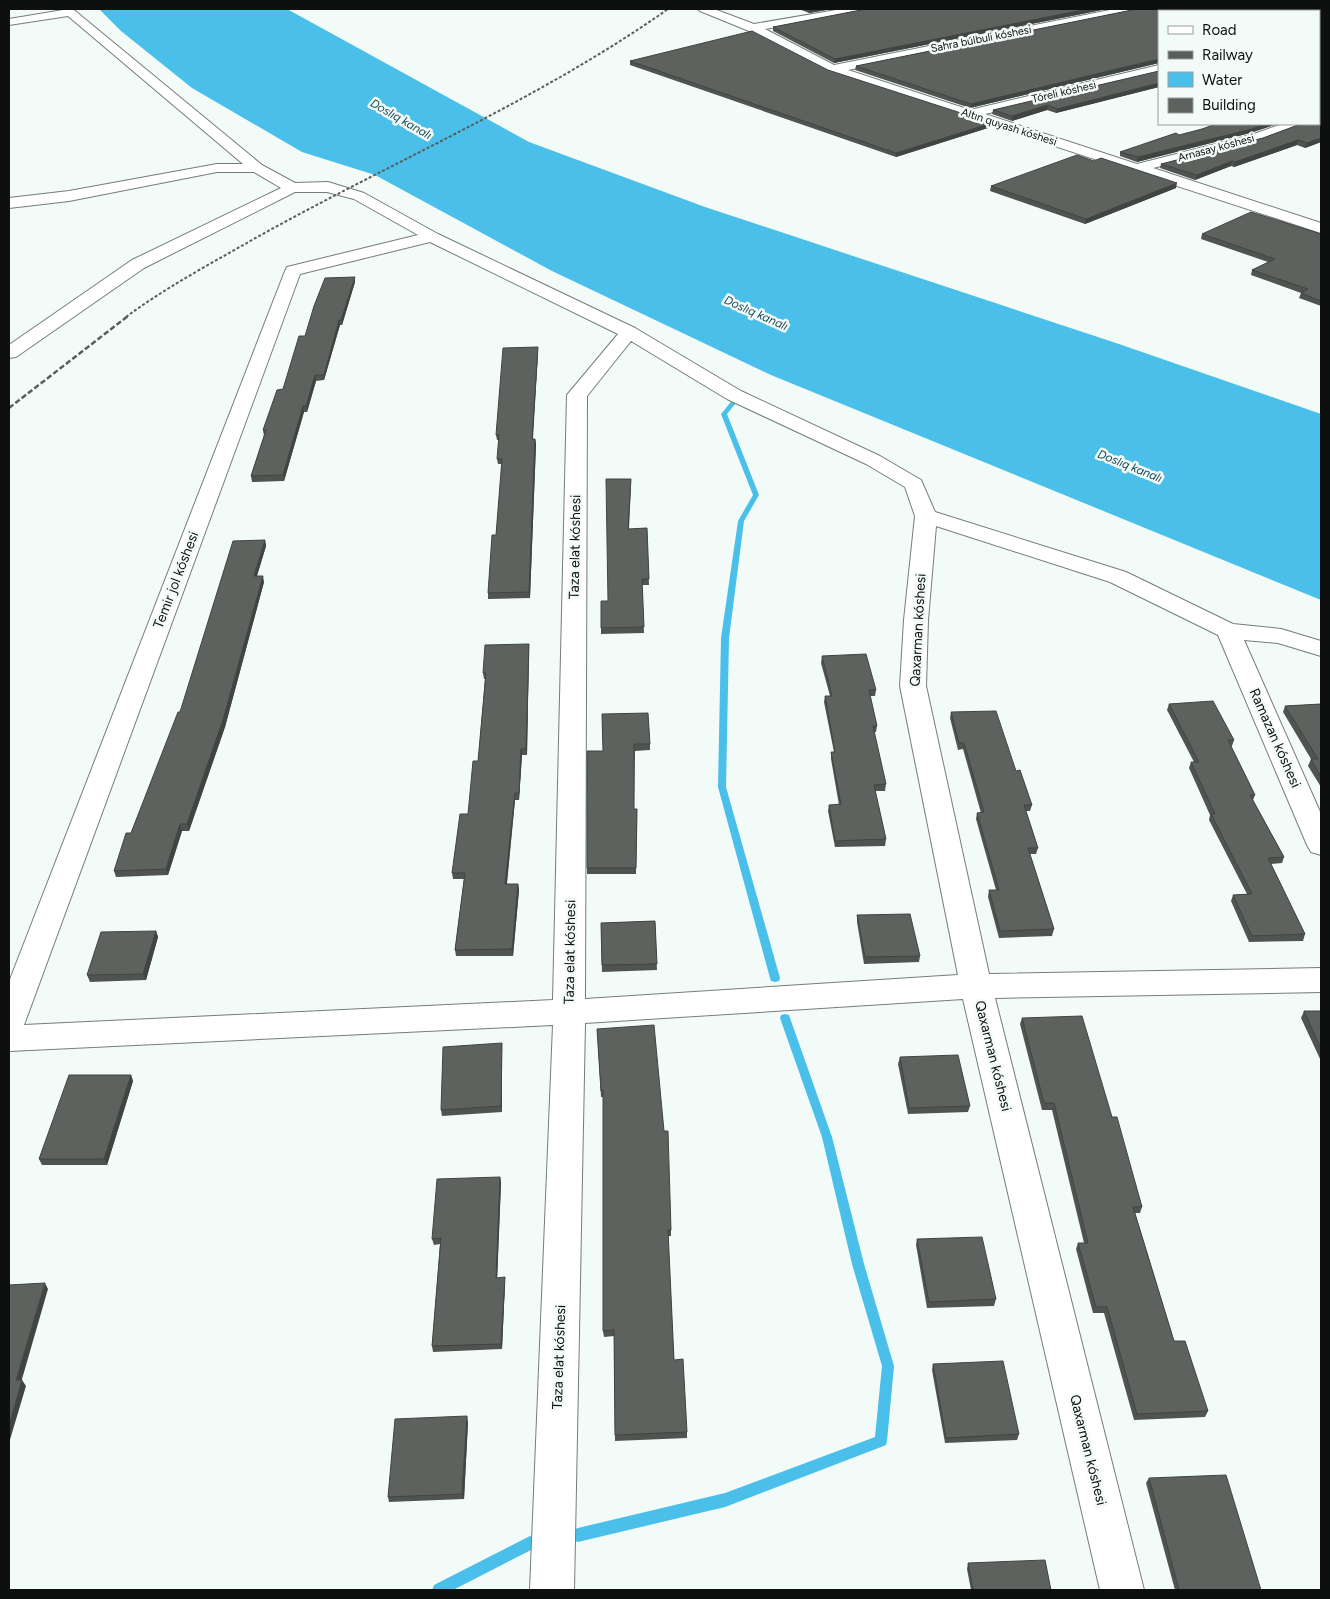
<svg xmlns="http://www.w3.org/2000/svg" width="1330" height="1599" font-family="Figtree,sans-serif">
	<rect width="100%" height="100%" fill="#f3fbf8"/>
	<path fill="#49bfea" d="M99 9H287L529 142 705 207 1116 343 1321 414V600L771 375 552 271 375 175 302 152 192 88 121 31Z"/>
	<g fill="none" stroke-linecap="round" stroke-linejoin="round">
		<path fill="#49bfea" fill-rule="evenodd" d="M737 396 740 398 727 414 759 495 744 521 729 638 726 787 780 978 779 981 775 982 771 981 770 978 718 787 721 638 738 521 753 495 721 414 735 397Z
			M785 1014 789 1015 790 1018 832 1137 864 1264 894 1366 887 1441 886 1445 881 1447 725 1507 578 1542 573 1540 571 1535 573 1530 578 1528 725 1493 875 1437 882 1366 852 1264 822 1137 780 1018 781 1015Z
			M530 1536 535 1538 537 1543 535 1548 453 1590H432L434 1585Z"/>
		<g stroke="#757d7a" stroke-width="2">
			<path id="minor" d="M69 9 74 10 262 165 295 183 328 182 364 193 438 234 635 328 741 391 880 456 921 480 935 512 1126 572 1233 624 1281 629 1321 641V656L1278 643 1244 640 1321 814V855L1311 852 1307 845 1218 635 1110 582 936 526 928 620 926 686 989 974 1321 968V992L995 998 1144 1590H1100L963 999 585 1023 574 1590H530L553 1025 9 1051V982L285 271 287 267 418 235 354 199 327 192H295L144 268 16 357 9 358V345L132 260 281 188 254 172H217L69 201 9 208V198L69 191 217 164H243L68 16 9 25V19ZM430 242 618 334 567 395 553 1000 24 1025 300 274ZM631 341 727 399 866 464 905 487 915 516 904 620 900 686 958 975 585 999 587 396Z
				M698 9H714L754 24 842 9H866L860 12 765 29 834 65 1115 9H1137L1131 12 848 70 970 110 1159 65V73L985 114 1137 164 1251 135 1282 124H1301L1299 127 1261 141 1153 168 1321 223V233L828 72 749 31 700 11Z
				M1319 27H1321V34L1319 35Z
				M1319 110H1321V119H1319Z"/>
		</g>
		<use href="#minor" fill="#fff" fill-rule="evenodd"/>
		<path stroke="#595e5c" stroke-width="2" stroke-dasharray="3 2" stroke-linecap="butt" d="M126 317C165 288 210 264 252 240 389 163 539 100 668 9"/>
		<path stroke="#595e5c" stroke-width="2.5" stroke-dasharray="5.5 2.5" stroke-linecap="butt" d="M9 408 128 316"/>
	</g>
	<path fill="#505451" d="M799 9H832L809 13Z
		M863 9H1107L834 63 773 31V27L861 10Z
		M1321 9V26H1319V11H1159V63L970 108 855 70 856 66 1132 10Z
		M630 61 992 123 991 127 896 157 630 65Z
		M1159 71V87L1056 113 1047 110 1012 121 992 114 993 110Z
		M1321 116V142L1305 148 1297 145 1234 167 1231 166 1195 180 1160 168 1161 164 1263 138Z
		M1216 124H1277L1250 133 1137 162 1120 156V152L1202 129Z
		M1094 161 1176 188 1085 224 990 191 991 186Z
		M1202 234H1321V306L1299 298 1301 293 1251 275 1252 270 1268 262 1201 239Z
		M355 282 342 325H340L324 380 316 381 307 412H304L284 481 252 482 251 476 264 436 263 430 283 389 305 336Z
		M538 352 533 439H535L536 444 530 598 488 599V593L496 535 502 464H498L497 459 499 440H497L496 435Z
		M631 485 629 529 647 528 649 585H642L644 633 601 634V628L608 601Z
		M265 540 266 546 257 576 264 582 225 727 189 831H182L168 875 116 877 114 871 131 833 180 712Z
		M529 644 527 755H522L519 800H515L507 884H518L519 890 513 956H456L455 950 464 879H453L452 873 468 814 478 761 485 679H484L483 673Z
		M822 656 876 690 875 696H870L877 726 876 732H874L886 784 885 791H875L886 839 885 846 835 847 828 811 829 805H839L831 759V752H834L824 702 825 696H830L821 663Z
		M1169 704 1234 740 1232 746H1231L1255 795 1253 800 1284 857 1282 863 1271 864 1305 934 1303 941 1249 942 1231 901 1233 895 1247 894 1209 820 1210 815 1189 768 1191 762H1194L1167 710Z
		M1321 704V787L1308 766 1311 759 1283 712 1285 706Z
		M951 712 1016 771 1032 805 1030 811H1026L1038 848 1036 854H1030L1054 929 1052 936 999 938 988 897 989 890H996L976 819 977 813H981L963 749 958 750 950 718Z
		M602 714 650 744V750L635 751 634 809H637L636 874H587V868L603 751Z
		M857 915 920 956 919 962 864 964 857 922Z
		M655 921 657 970 602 972 601 923Z
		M156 931 158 937 146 980 90 982 87 975Z
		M1304 1011H1321V1061L1301 1018Z
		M1022 1018 1112 1117 1142 1207 1140 1213H1135L1174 1341 1208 1411 1205 1417 1134 1420 1104 1313H1093L1076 1249 1078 1243H1084L1052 1110H1042L1020 1024Z
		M597 1029 671 1230V1236H668L674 1360 687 1432V1438L615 1441 614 1336 604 1337 603 1331V1097H601Z
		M502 1043V1112L442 1116 441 1110Z
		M900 1057 970 1106 968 1112 908 1114 898 1064Z
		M131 1075 133 1081 107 1165H42L39 1159Z
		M500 1177 501 1183 497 1278 505 1283 502 1349 433 1352 432 1346 440 1244 434 1245 432 1239Z
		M917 1239 996 1299 994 1306 927 1308 916 1245Z
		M933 1364 1019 1434 1017 1440 945 1443 932 1370Z
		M468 1422 464 1499 389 1502 388 1497Z
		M1149 1478 1261 1590H1175L1146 1483Z
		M968 1563 1051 1590H971L967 1569Z"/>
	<path fill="#414542" d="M809 9H832L809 13Z
		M1088 9H1107L834 63 835 59Z
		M1321 45V49H1319V46Z
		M1159 59V63L970 108 971 104Z
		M1159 83V87L1056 113 1057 109Z
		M1048 105 1047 110 1012 121V116Z
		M1321 105V109L1319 110V106Z
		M992 123 991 127 896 157V153Z
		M1266 124H1277L1250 133 1137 162 1138 157Z
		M1321 138V142L1305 148 1307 143Z
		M1298 140 1297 145 1234 167 1235 162Z
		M1232 161 1231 166 1195 180 1197 175Z
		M1177 183 1176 188 1085 224 1086 219Z
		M355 277V282L342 325 341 320Z
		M339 320 340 325 324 380V375Z
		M538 347V352L532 445V439Z
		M315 375 316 381 307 412 306 406Z
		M303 406 304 412 284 481 283 475Z
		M535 439 536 444 530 598 529 592Z
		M265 540 266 546 255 582 254 576Z
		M263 576 264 582 225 727 189 831 187 824Z
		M529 644V650L527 755 526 749Z
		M521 749 522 755 519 800V793Z
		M515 793V800L506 890 505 884Z
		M180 824 182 831 168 875 166 869Z
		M518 884 519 890 513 956 512 949Z
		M156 931 158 937 146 980 143 974Z
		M502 1043V1112L501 1106Z
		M131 1075 133 1081 107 1165 104 1159Z
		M500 1177 501 1183 497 1284 496 1278Z
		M505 1277V1283L502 1349 501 1344Z
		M45 1283 48 1289 20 1386 16 1380Z
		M22 1380 26 1386 9 1443V1425Z
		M467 1416 468 1422 464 1499 462 1494Z"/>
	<path fill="#5d625e" stroke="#414542" d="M863 9H1088L835 59 773 27 861 10Z
		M1135 9H1321V22L1320 21 1319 24V11H1159V59L971 104 856 66 1132 10Z
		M752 31 828 70 992 123 896 153 630 61Z
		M1319 40H1321V45L1319 46Z
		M1159 71V83L1057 109 1048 105 1012 116 993 110Z
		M1321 87V105L1319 106V88Z
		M1319 115 1320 116H1321V138L1307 143 1298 140 1235 162 1232 161 1197 175 1161 164 1263 138 1301 124H1319Z
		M1216 124H1266L1252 129 1138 157 1120 152 1176 133 1179 135 1202 129Z
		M1077 155 1094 161 1101 158 1177 183 1086 219 991 186Z
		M1251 212 1321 234V301L1301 293 1308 289 1252 270 1275 259 1202 234Z
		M355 277 341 320H339L324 375H315L306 406H303L283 475 251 476 266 430H263L277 390 283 389 299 336H305L314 306 325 278Z
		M538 347 532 439H535L529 592 488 593 492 535H496L502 459H497L499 435H496L503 348Z
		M606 479H631L628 529 647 528 649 579H642L644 627 601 628V601H608Z
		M265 540 254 576H263L223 720 187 824H180L166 869 114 871 126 833H131L178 712H180L233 541Z
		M529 644 526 749H521L519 793H515L505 884H518L512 949 455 950 465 873H452L460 814H468L473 761H478L486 673H483L485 645Z
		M866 654 876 690H869L877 726H873L886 784 874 785 886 839 835 841 829 805 841 804 831 752H835L825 696H832L822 656Z
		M1213 701 1234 740H1228L1255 795H1250L1284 857 1268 858 1305 934 1252 936 1233 895 1252 894 1211 814H1215L1191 762H1199L1169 704Z
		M1321 704V777L1311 759H1318L1285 706Z
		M996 711 1016 771 1020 770 1032 805H1024L1038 848H1028L1054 929 1000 931 989 890H999L977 813 984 812 964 743H959L951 712Z
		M648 713 650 744H634V809H637L636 868H587V751H603L602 714Z
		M910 914 920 956 865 957 857 915Z
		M655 921 657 964 602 965 601 923Z
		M156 931 143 974 87 975 101 932Z
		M1304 1011H1321V1049Z
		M1082 1016 1112 1117H1117L1142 1207H1133L1174 1341H1185L1208 1411 1137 1414 1107 1307H1096L1078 1243H1088L1054 1103H1044L1022 1018Z
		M654 1025 664 1131H668L671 1230H668L674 1360 683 1359 687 1432 615 1435 614 1330 603 1331V1090L601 1091 597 1029Z
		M502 1043 501 1106 441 1110 443 1047Z
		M958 1055 970 1106 909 1108 900 1057Z
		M69 1075H131L104 1159H39Z
		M500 1177 496 1278 505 1277 501 1344 432 1346 441 1238 432 1239 437 1179Z
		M982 1237 996 1299 929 1302 917 1239Z
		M45 1283 16 1380H22L9 1425V1285Z
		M1003 1361 1019 1434 946 1438 933 1364Z
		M467 1416 462 1494 388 1497 395 1419Z
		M1226 1475 1261 1590H1179L1149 1478Z
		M1045 1560 1051 1590H973L968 1563Z"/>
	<g text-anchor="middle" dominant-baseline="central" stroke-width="5" stroke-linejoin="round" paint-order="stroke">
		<g font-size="11" fill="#0d100f" stroke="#f3fbf8">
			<text transform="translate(981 39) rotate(-11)">Sahra búlbuli kóshesi</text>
			<text transform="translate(1064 92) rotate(-13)">Tóreli kóshesi</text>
			<text transform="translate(1009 127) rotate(18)">Altın quyash kóshesi</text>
			<text transform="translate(1216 148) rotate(-15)">Arnasay kóshesi</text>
		</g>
		<g font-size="12" font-style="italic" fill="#17495b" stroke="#f3fbf8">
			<text transform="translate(401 119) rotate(30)">Doslıq kanalı</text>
			<text transform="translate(756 313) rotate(24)">Doslıq kanalı</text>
			<text transform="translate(1130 466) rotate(22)">Doslıq kanalı</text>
		</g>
		<g font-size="14" fill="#0d100f" stroke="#f3fbf8">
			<text transform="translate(575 547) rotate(-89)">Taza elat kóshesi</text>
			<text transform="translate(176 580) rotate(-69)">Temir jol kóshesi</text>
			<text transform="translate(918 630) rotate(-87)">Qaxarman kóshesi</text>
			<text transform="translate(1275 738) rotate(66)">Ramazan kóshesi</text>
			<text transform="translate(570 952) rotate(-89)">Taza elat kóshesi</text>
			<text transform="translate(993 1056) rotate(76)">Qaxarman kóshesi</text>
			<text transform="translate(559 1357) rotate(-88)">Taza elat kóshesi</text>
			<text transform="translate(1088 1450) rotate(76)">Qaxarman kóshesi</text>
		</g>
	</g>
	<rect width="1330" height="1599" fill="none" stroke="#0d100f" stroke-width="20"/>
	<rect x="1158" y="10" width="162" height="115" fill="#f3fbf8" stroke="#979d9b"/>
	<rect x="1168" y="26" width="25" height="8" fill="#ffffff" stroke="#979d9b"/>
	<text x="1202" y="35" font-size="15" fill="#0d100f">Road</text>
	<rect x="1168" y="51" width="25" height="8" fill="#595e5c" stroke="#979d9b"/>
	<text x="1202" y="60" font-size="15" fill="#0d100f">Railway</text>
	<rect x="1168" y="72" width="25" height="15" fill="#49bfea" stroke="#979d9b"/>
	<text x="1202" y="85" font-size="15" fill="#0d100f">Water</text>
	<rect x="1168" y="98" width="25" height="15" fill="#5d625e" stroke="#979d9b"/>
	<text x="1202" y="110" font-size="15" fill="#0d100f">Building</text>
</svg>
